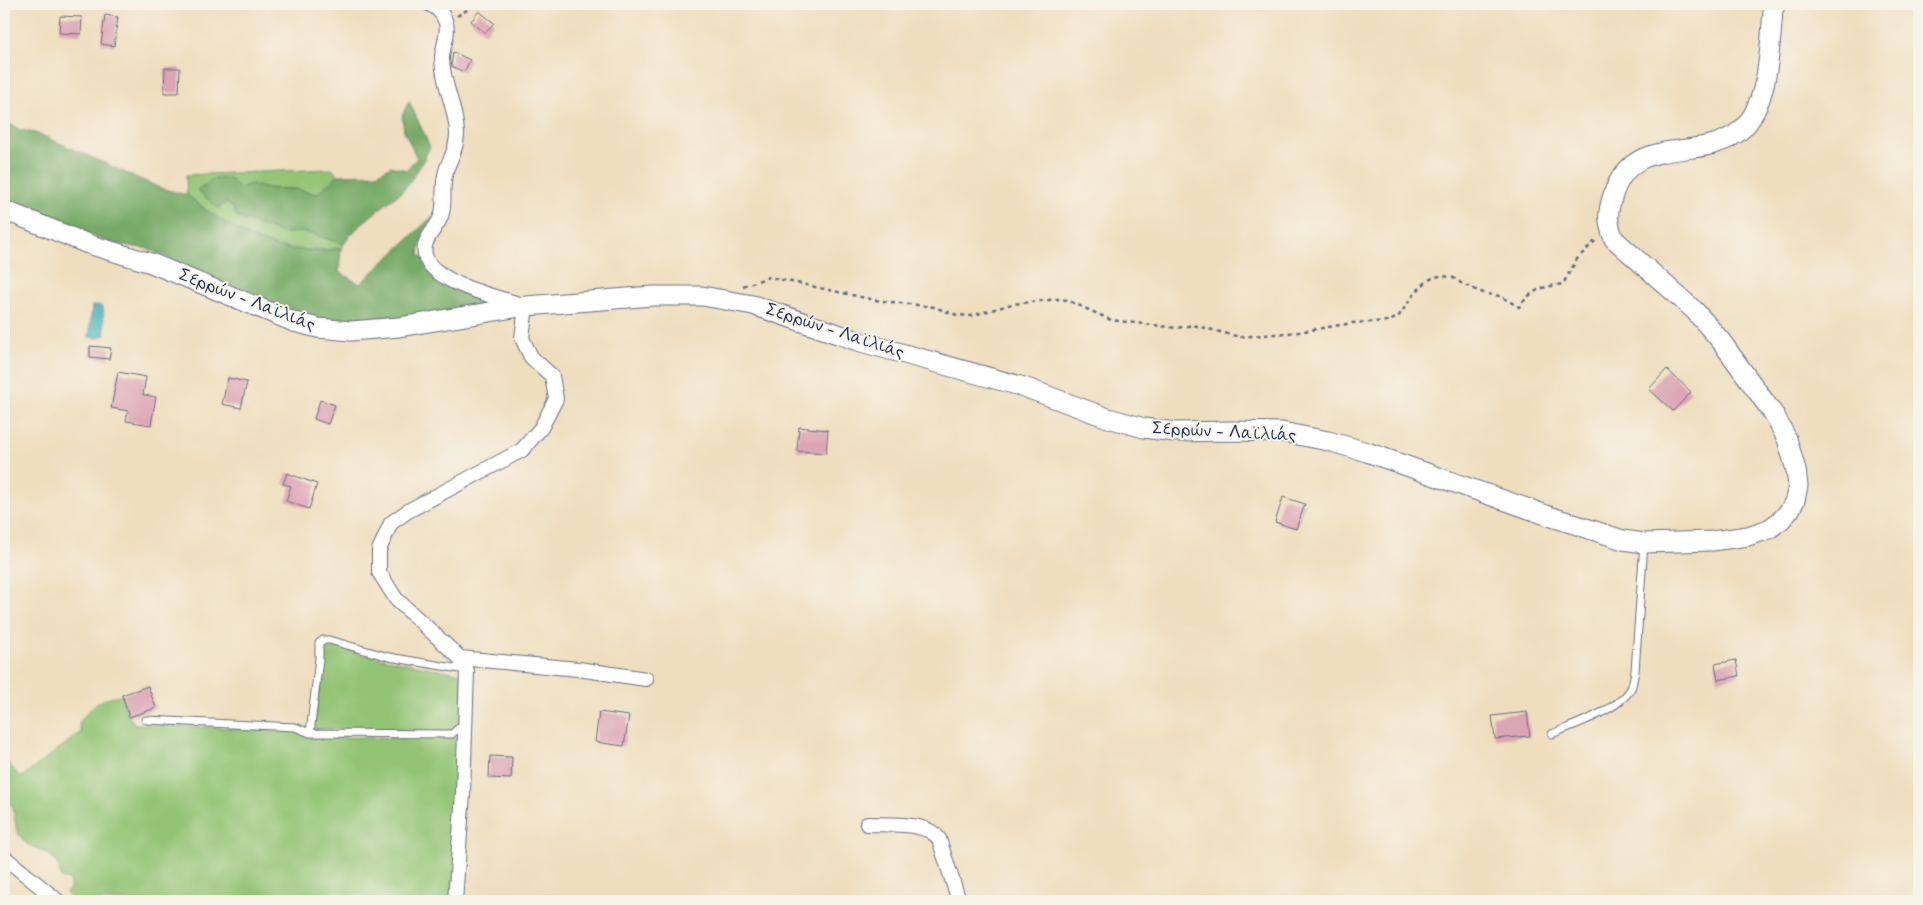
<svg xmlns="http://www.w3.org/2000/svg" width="1923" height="905" font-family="Mynerve,sans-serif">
	<rect width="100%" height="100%" fill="#f7f3e8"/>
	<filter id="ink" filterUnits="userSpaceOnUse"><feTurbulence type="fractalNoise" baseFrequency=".02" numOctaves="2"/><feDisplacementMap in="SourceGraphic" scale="10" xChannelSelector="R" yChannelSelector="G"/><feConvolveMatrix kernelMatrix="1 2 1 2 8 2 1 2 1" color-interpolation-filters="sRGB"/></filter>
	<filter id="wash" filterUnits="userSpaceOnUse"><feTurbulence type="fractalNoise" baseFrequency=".0096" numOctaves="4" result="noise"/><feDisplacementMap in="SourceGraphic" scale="20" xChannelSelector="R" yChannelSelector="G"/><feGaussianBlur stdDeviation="1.12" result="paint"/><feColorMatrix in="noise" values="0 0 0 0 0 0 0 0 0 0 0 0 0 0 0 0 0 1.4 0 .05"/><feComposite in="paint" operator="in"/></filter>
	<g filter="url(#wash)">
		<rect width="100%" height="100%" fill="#efdebe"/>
		<path fill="#93c474" stroke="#577a69" d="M332 169 338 175 317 194 294 189 265 188 251 184 239 188 207 185 197 190C213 197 232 200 237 217L283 233 306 232 344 244 341 248C278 258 235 234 187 195L186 175Z
			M330 644 365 655 462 674C462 694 468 719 449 731L314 729 325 647Z
			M122 695 129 717 135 724 292 731 306 737 454 738 460 736 452 901H73L66 893 70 890V880L61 878 59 866 49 854 27 844 17 832 13 807 4 795V765L9 764 21 778 81 732 79 723C93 705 98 699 122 695Z"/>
		<path fill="#76aa66" stroke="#486c62" d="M409 101 430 147C422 163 414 179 401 192 381 209 359 222 344 244L306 232 283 233 237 217 234 208 227 203 218 208 197 190 207 185 211 179 229 178 239 188 251 184 265 188 294 189 317 194 338 175 377 174 391 166 406 170 417 158 404 131 402 116Z
			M4 121 19 129 39 134 160 188 187 195 204 209 250 238 279 248 322 251 341 248 339 272 360 284 435 214C426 228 420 238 419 255L504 304 379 323H341L297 316 148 249 111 243 4 201Z"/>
		<path fill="#40b0bb" stroke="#2e708c" d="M98 305 103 307 105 335 97 338 89 337 92 306Z"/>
		<g id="blocks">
			<path fill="#dca5b5" d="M479 11 494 23 485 33 471 21Z
				M105 15 118 17 114 46 101 44Z
				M60 16 82 17 81 34 59 33Z
				M453 52 470 60 464 72 451 66Z
				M165 68H180L179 93H164Z
				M90 346 111 348 109 359 90 357Z
				M1667 369 1691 392 1673 411 1649 389Z
				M118 372 146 377 143 395 156 397 151 425 126 421 128 411 111 408Z
				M228 378 247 382 241 408 222 404Z
				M320 400 335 405 328 424 314 419Z
				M799 427 828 430 826 453 797 451Z
				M287 473 317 484 309 509 286 501 291 486 283 484Z
				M1283 497 1305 504 1296 529 1275 522Z
				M1736 660 1739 676 1718 680 1715 664Z
				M148 686 156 708 129 717 122 695Z
				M599 712 629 716 624 746 595 742Z
				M1527 712 1530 736 1495 739 1492 716Z
				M490 756 512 757 511 779 489 778Z"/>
		</g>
	</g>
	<g filter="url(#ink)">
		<use href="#blocks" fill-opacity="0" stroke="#656c80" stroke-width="1"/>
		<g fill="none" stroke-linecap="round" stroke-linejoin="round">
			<g stroke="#656c80" stroke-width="9">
				<path id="lane" d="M146 720 295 727 310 733 452 734 464 723
					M310 733 319 659V643L323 640H329L389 657 466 670
					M1552 734C1573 725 1623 709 1632 686 1633 682 1634 676 1635 671L1644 543"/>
			</g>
			<g stroke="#656c80" stroke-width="16">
				<path id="street" d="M429 4C437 7 444 15 446 23 449 35 443 45 442 57 442 84 457 109 457 135 456 154 448 160 445 175 442 188 445 201 442 213 439 229 419 239 426 258 436 284 500 298 526 306L522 338 531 357 552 376 556 399 541 428 522 450 408 511 391 523 379 550V572L396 599 460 658 467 671 463 793 455 901
					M460 658 578 669 646 679
					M867 824C888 825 927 821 939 839L959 901
					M4 857 58 901"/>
			</g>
			<g stroke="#656c80" stroke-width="21">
				<path id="secondary" d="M4 210 88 244 151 263 294 322 318 328 351 331 399 327 526 306 653 296H702L753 305 861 342 1024 387 1105 417 1144 428 1175 432 1232 431 1282 432 1328 441 1367 452 1549 516 1623 540 1644 543 1712 541 1748 536 1769 529 1781 520 1790 510 1795 500 1798 486 1796 470 1787 439 1775 416 1721 341 1695 311 1614 239C1607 222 1607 213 1613 195 1634 130 1700 165 1741 130 1769 105 1770 45 1773 10L1776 4"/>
			</g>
			<path stroke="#656c80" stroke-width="2.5" stroke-dasharray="4 4" stroke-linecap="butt" d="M457 16 477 4
				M743 286 769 277 875 300 934 307 957 315 971 316 1012 304 1058 299 1067 300 1111 320 1177 328 1193 325 1240 337 1299 332 1352 323 1389 321 1398 317 1415 293 1426 282 1434 277 1441 276 1452 277 1464 285 1486 294 1500 296 1519 307C1532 289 1543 287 1563 284L1577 259 1597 239"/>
			<use href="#lane" stroke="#fff" stroke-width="7"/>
			<use href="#street" stroke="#fff" stroke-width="14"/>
			<use href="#secondary" stroke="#fff" stroke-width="19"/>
		</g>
	</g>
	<g text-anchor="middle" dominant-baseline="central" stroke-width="4" stroke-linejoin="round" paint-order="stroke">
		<g font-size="18" fill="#1b2f5e" stroke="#f7f3e8">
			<text transform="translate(247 300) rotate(21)">Σερρών - Λαϊλιάς</text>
			<text transform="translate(835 331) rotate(18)">Σερρών - Λαϊλιάς</text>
			<text transform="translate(1224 432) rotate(3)">Σερρών - Λαϊλιάς</text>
		</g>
	</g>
	<rect width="1923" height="905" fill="none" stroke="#f7f3e8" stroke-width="20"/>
</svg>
